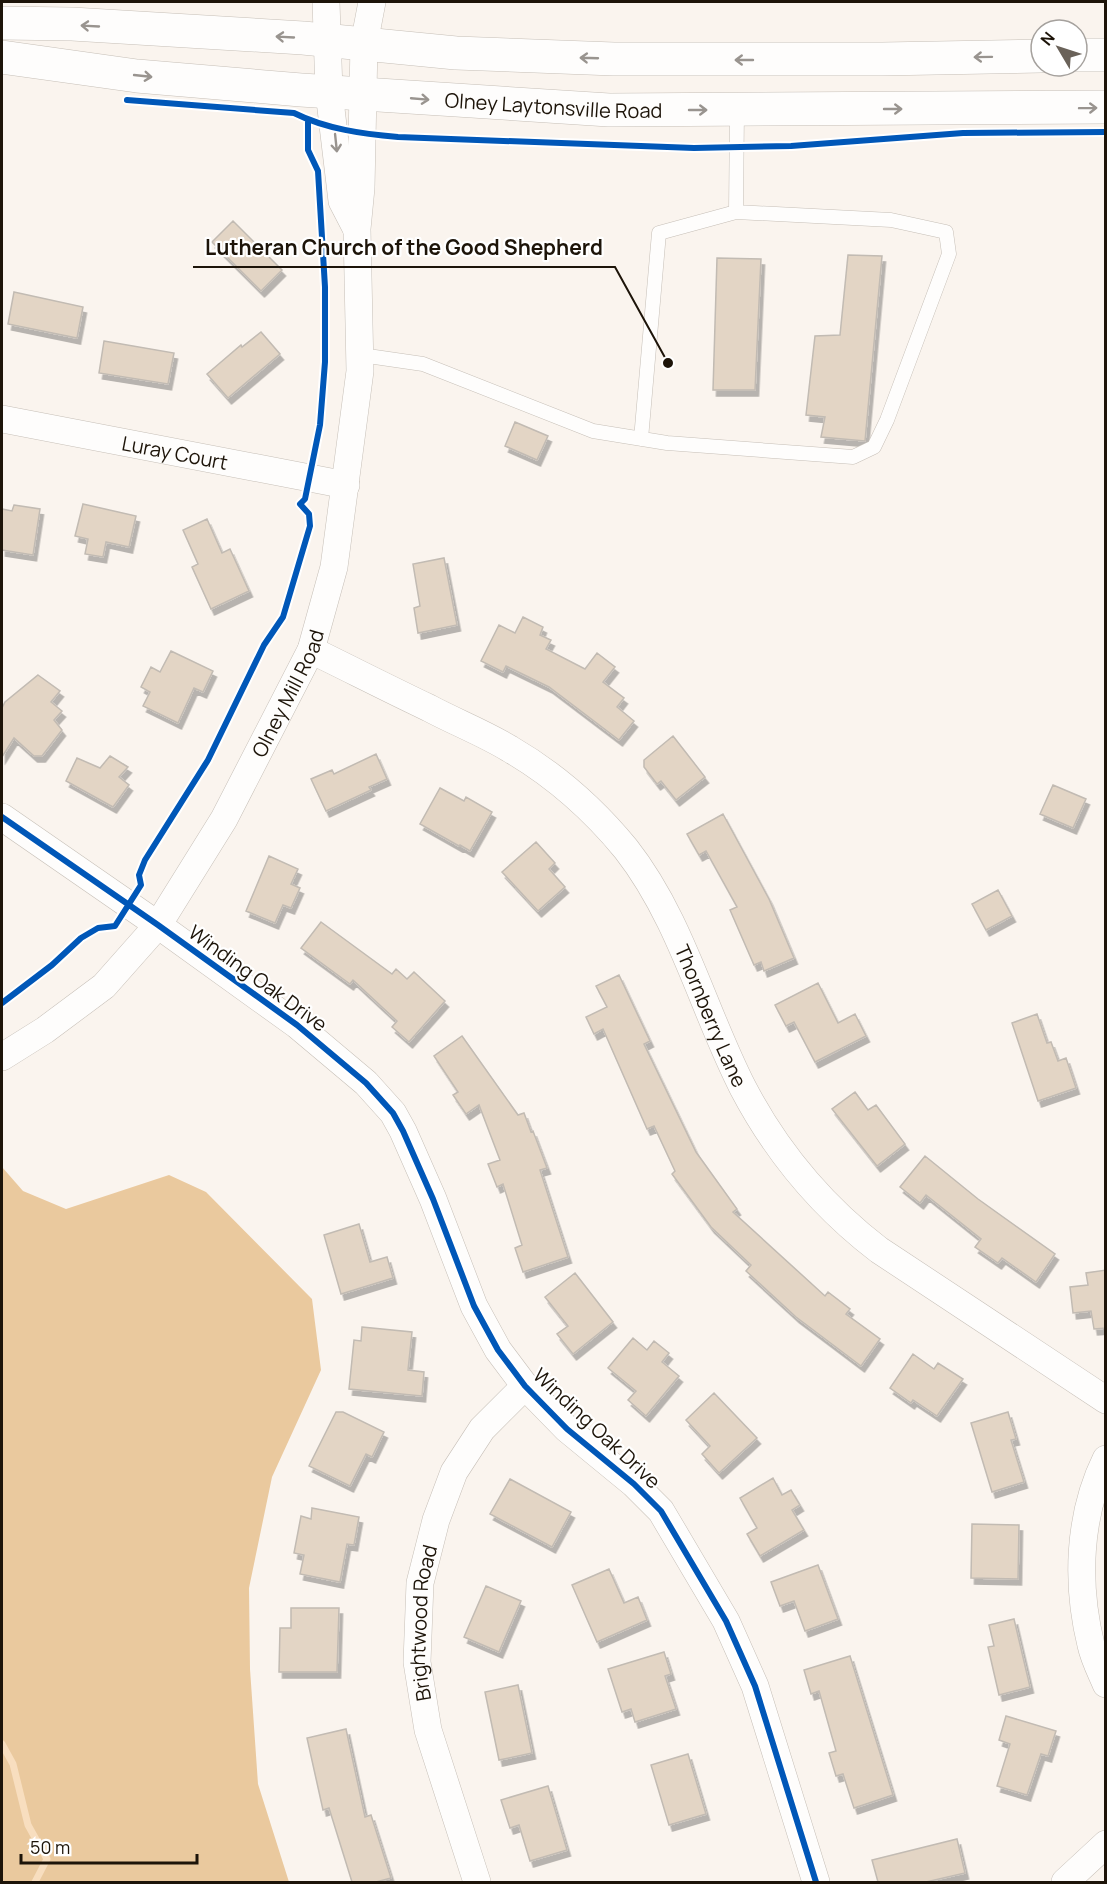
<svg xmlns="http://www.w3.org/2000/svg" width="1107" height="1884" font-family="Manrope,sans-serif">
	<defs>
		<filter id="shadow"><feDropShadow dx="3.5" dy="6" stdDeviation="0" flood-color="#0004"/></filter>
	</defs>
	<rect width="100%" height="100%" fill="#faf4ee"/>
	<path fill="#eac99e" d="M2 1167 23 1191 66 1209 169 1175 206 1192 312 1299 321 1370 272 1477 249 1588 250 1669 258 1784 289 1882H2Z"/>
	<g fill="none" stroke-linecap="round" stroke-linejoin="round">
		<path stroke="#f8debf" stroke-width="7" d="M2 1744 13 1764 28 1825 47 1859 35 1882"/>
	</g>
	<path fill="#e3d5c5" stroke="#c2bbb3" stroke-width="1.5" filter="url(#shadow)" d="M233 221 282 270 261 291 212 242Z
		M848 255 882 256 865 441 821 437 825 417 806 415 815 336 840 335Z
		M717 258 761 259 755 390H713Z
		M14 292 83 307 77 338 8 324Z
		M261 332 280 354 228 398 207 374 241 345 242 347Z
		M104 341 174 353 168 384 99 373Z
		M515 422 548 436 537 460 505 446Z
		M83 504 136 516 129 547 106 542 103 557 85 554 88 539 75 536Z
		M14 505 40 509 33 555 2 550V509L12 511Z
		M207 519 222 553 230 549 249 591 211 609 192 567 198 564 183 530Z
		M444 558 457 625 418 633 414 608 420 606 413 564Z
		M523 617 543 627 540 635 551 640 546 649 585 669 597 653 615 667 603 682 624 698 617 707 634 721 619 740 549 687 506 666 503 672 481 661 499 625 515 633Z
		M171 651 213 671 203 692 194 688 178 723 143 706 150 692 141 687 151 667 160 672Z
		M38 675 60 691 51 702 62 711 54 720 62 730 42 756H34L14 738 2 757V708L5 702Z
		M673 736 705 777 676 800 661 781 657 784 644 767V760Z
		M376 754 387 779 369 787 371 790 326 811 311 779 332 770 334 774Z
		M110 756 128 767 119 777 129 785 113 807 66 781 77 758 100 768Z
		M1053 785 1086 799 1073 828 1040 814Z
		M440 788 464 801 466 797 492 812 470 851 460 845 459 846 420 824Z
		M723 814 769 899 794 958 764 971 761 962 754 965 730 910 737 907 706 851 699 855 687 834Z
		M536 842 555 863 549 869 565 887 538 911 502 872Z
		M269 856 298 869 291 884 300 888 291 908 283 905 275 923 246 911Z
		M998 890 1012 916 986 930 972 904Z
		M321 922 392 974 396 969 407 979 414 972 445 1001 409 1042 392 1027 397 1021 353 980 350 984 301 948Z
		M619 975 650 1041 644 1044 696 1152 737 1209 733 1212 825 1296 828 1292 850 1309 846 1314 880 1339 861 1366 796 1317 746 1271 751 1265 711 1227 672 1174 675 1171 654 1126 647 1129 603 1029 594 1034 586 1017 607 1007 596 986Z
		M818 983 838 1023 855 1014 866 1036 815 1062 794 1022 786 1026 775 1005Z
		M1037 1014 1047 1043 1051 1042 1058 1061 1066 1058 1076 1088 1038 1101 1012 1023Z
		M462 1036 518 1115 524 1113 531 1132 533 1131 547 1168 540 1170 568 1257 523 1272 515 1248 522 1245 503 1184 497 1187 488 1164 500 1160 479 1105 466 1114 453 1095 458 1092 434 1056Z
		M855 1092 868 1110 876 1105 905 1144 877 1166 832 1109Z
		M925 1156 978 1199 1055 1254 1036 1282 1002 1258 998 1263 975 1247 981 1239 926 1195 920 1203 900 1187Z
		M359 1224 370 1262 387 1257 393 1278 341 1294 324 1235Z
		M1106 1270V1328L1094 1329 1091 1311 1073 1313 1070 1287 1088 1285 1086 1273Z
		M575 1273 613 1322 573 1354 557 1334 568 1326 545 1297Z
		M362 1327 412 1332 408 1370 424 1372 422 1396 349 1389 354 1340 361 1341Z
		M633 1338 647 1350 654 1341 669 1353 662 1362 679 1376 646 1416 628 1400 636 1391 608 1368Z
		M913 1354 934 1369 938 1363 963 1379 937 1416 913 1400 911 1403 890 1388Z
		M714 1393 757 1438 719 1473 702 1454 710 1446 686 1420Z
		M336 1412H343L384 1432 372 1457 366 1454 350 1486 309 1466Z
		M1008 1412 1016 1439 1011 1440 1024 1482 992 1492 971 1423Z
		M773 1478 782 1495 791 1490 800 1505 792 1510 804 1530 760 1556 747 1534 757 1528 740 1498Z
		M510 1479 571 1512 552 1547 490 1514Z
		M312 1508 359 1517 354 1545 347 1544 340 1582 300 1574 304 1555 294 1553 301 1516 311 1519Z
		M972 1524 1019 1525 1018 1579 971 1578Z
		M818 1565 838 1619 805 1631 794 1601 780 1606 771 1582Z
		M609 1569 624 1603 638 1597 647 1620 597 1642 572 1585Z
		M486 1586 521 1601 499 1652 464 1637Z
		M291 1608H339L337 1672H279L280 1628H291Z
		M1014 1619 1030 1687 999 1695 988 1647 994 1646 989 1625Z
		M664 1652 671 1674 665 1676 676 1709 635 1722 631 1709 622 1712 608 1669Z
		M850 1656 893 1795 854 1808 843 1774 836 1776 829 1753 836 1751 819 1691 811 1694 804 1670Z
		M518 1685 532 1753 499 1760 485 1692Z
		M1006 1716 1056 1731 1048 1756 1041 1754 1027 1795 997 1786 1010 1744 999 1740Z
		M346 1729 365 1817 371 1815 391 1878 376 1882H352L329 1808 323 1810 307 1738Z
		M688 1754 706 1814 669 1825 651 1765Z
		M548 1786 567 1850 530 1861 519 1825 510 1828 501 1800Z
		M957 1839 965 1873 926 1882H878L872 1860Z"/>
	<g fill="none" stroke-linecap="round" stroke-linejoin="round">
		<g stroke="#c6bfb7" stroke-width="15">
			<path id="lane" d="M361 355 423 364 593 431 667 443 853 457 874 447 887 420 949 254 946 232 891 220 736 212 737 110
				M641 439 659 233 736 212"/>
		</g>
		<g stroke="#c6bfb7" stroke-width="28">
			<g id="street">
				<path d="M326 2 329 92 342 201 356 228"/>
				<path id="s1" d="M2 419 346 485"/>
				<path id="s2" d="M311 650C350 669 389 689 429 708 455 722 484 733 510 749 553 774 594 810 626 849 681 919 703 1010 743 1088 776 1151 823 1207 879 1250L1106 1400"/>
				<path d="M2 817 158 925 297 1025 366 1083 393 1113 403 1131 433 1199 474 1306 498 1350 525 1386 567 1429 634 1484 661 1511 726 1621 755 1686 816 1882"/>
				<path id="s3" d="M2 1057 45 1030 104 986 158 925 224 819 311 650 334 567 360 371 357 229 361 188 364 44 372 2"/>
				<path d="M1106 1459C1078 1516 1076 1584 1091 1645 1094 1659 1101 1672 1106 1684"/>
				<path id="s4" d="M477 1882 428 1730 417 1662 420 1583 436 1520 454 1472 482 1429 525 1386"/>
				<path d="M1065 1882 1106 1844"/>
			</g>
		</g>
		<g stroke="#c6bfb7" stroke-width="34">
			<g id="secondary">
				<path d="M2 23 72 24 303 38 456 53 614 59H882L1041 56"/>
				<path d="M1077 55H1106"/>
				<path id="s5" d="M2 57 137 76 301 90 609 110 1106 107"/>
			</g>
		</g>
		<use href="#lane" stroke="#fefdfc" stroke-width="14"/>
		<use href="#street" stroke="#fefdfc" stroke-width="27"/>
		<use href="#secondary" stroke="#fefdfc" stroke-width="33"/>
		<g stroke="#fff" stroke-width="10">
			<path id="cycleway" d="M127 100 294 113C326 129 363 134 398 137L694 148 791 146 963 133 1106 132
				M2 817 158 925 297 1025 366 1083 393 1113 403 1131 433 1199 474 1306 498 1350 525 1386 567 1429 634 1484 661 1511 726 1621 755 1686 816 1882
				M2 1003 52 965 81 938 98 928 115 926 141 885 139 875 145 860 208 760 264 645 283 617 310 526 309 514 300 504 305 499 320 425 325 362V287L318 171 308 150V121"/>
		</g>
		<use href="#cycleway" stroke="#0057b8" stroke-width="6"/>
	</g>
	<defs><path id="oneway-shaft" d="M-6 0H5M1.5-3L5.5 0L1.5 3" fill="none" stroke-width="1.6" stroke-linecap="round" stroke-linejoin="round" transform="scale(1.5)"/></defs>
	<g stroke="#99948f">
		<use href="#oneway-shaft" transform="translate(90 26) rotate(-177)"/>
		<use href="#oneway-shaft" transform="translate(285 37) rotate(-177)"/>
		<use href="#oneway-shaft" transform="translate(983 57) rotate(179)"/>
		<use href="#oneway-shaft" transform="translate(589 58) rotate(-178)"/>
		<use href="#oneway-shaft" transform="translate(744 60) rotate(-180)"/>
		<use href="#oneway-shaft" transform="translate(143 76) rotate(6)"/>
		<use href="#oneway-shaft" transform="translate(420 99) rotate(5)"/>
		<use href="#oneway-shaft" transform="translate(1088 108) rotate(-1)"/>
		<use href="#oneway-shaft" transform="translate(893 109)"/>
		<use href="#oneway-shaft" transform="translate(698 110)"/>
		<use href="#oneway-shaft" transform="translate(336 143) rotate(84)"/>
	</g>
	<g text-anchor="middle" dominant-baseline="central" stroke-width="4.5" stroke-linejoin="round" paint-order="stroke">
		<g font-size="20" fill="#1d1409" stroke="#fff">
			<text stroke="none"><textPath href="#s5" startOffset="554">Olney Laytonsville Road</textPath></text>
			<text stroke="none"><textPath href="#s1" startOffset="176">Luray Court</textPath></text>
			<text stroke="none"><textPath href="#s3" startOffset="472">Olney Mill Road</textPath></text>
			<text transform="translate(258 978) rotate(36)">Winding Oak Drive</text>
			<text stroke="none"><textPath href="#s2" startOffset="564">Thornberry Lane</textPath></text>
			<text transform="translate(597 1428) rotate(43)">Winding Oak Drive</text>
			<text stroke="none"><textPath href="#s4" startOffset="268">Brightwood Road</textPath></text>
		</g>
	</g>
	<path fill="none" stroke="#1d1409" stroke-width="2" d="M668 363L615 267H193"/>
	<circle fill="#1d1409" stroke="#fff" stroke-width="2" cx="668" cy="363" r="6"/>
	<g font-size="21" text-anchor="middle" font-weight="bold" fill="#1d1409" stroke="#fff" stroke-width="4.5" stroke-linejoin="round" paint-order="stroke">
		<text x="404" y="255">Lutheran Church of the Good Shepherd</text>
	</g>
	<rect width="1107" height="1884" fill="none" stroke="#1d1409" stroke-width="6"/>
	<g transform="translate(1059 48) rotate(309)"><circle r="28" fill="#ffffff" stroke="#a5a19d" stroke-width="1.5"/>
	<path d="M0-4.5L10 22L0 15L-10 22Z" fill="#6a6259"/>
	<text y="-9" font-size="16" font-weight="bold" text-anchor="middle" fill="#1d1409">N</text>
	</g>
	<path d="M21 1854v9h176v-9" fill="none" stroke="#1d1409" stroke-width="3"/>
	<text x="30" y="1854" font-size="18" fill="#1d1409" stroke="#ffffff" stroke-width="4.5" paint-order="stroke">50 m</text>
</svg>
